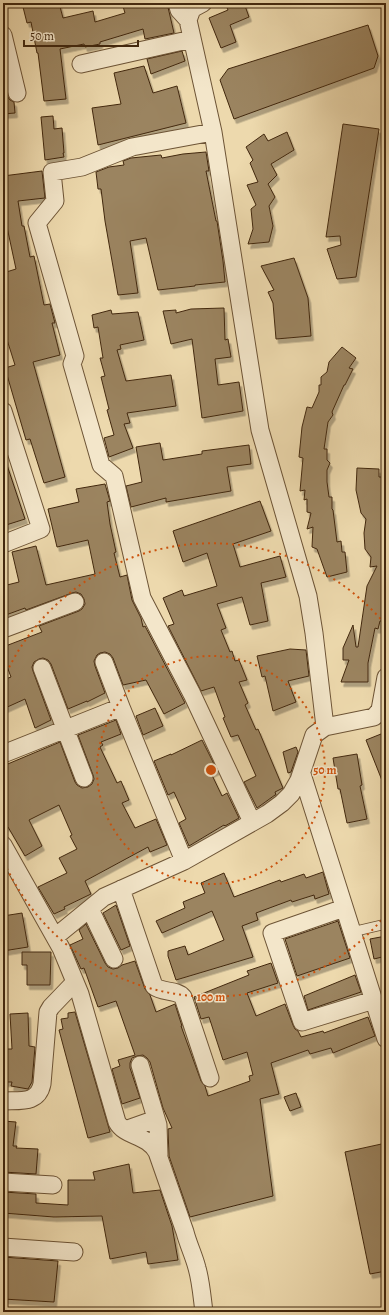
<svg xmlns="http://www.w3.org/2000/svg" width="389" height="1315" font-family="Alegreya,serif">
	<defs>
		<filter id="shadow"><feDropShadow dx="2.5" dy="4.5" stdDeviation="0" flood-color="#0004"/></filter>
	</defs>
	<rect width="100%" height="100%" fill="#edd9ad"/>
	<filter id="stains"><feTurbulence type="fractalNoise" baseFrequency=".005" numOctaves="4"/><feColorMatrix values="0 0 0 0 .2 0 0 0 0 .09 0 0 0 0 .02 0 0 0 .5 -.17"/></filter>
	<radialGradient id="worn" r=".72"><stop offset=".6" stop-color="#630" stop-opacity="0"/><stop offset="1" stop-color="#630" stop-opacity=".3"/></radialGradient>
	<path fill="#9b8461" stroke="#42280f" filter="url(#shadow)" d="M22 3H59L63 18 93 11 95 22 125 13 122 3H167L174 33 145 39 143 29 100 42V44L85 47 84 44 60 49 66 99 44 101 38 53H37L31 22 27 23Z
		M225 3H244L249 17 230 25 236 42 221 48 209 18 228 10Z
		M368 25 378 56 374 68 234 119 220 80 228 69Z
		M182 51 185 61 151 74 147 59Z
		M144 66 153 93 177 86 186 123 98 145 92 108 121 104 114 73Z
		M3 78 7 96 10 100 14 102 15 113 3 114Z
		M53 116 54 129 62 128 64 153H63L64 157 45 160 41 117Z
		M343 124 379 129 356 277 337 279 327 249 341 245 340 236 326 237Z
		M287 132 294 150 271 164 277 175 268 184 275 197 269 206 273 226 269 242 248 244 253 229 251 209 256 205 247 185 258 182 250 163 253 160 246 147 264 134 268 141Z
		M206 152 209 171H206L216 221H217L223 261 225 282 195 285V286L158 290 146 238 130 241 138 293 118 295 105 221 101 189H98L96 172 109 167 124 165 123 161 131 158 161 155 162 158 183 154Z
		M42 171 45 198 18 201 22 226H24L30 257 34 256 44 305 50 304 55 323H52L60 355 33 362 65 477 44 483 30 439 26 440 5 368 15 365 3 327V273L16 269 7 227H3V176Z
		M294 258 308 298 311 336 276 339 273 303 268 292 274 290 261 266Z
		M224 308 225 340 228 339 231 357 215 359 218 385 239 382 243 411 202 418 192 339 171 344 163 311 176 310V313L191 309Z
		M111 310 112 314 138 312 144 340 120 345 121 349 117 350 126 381 171 375 176 406 127 413 130 423 124 424 133 448 109 457 104 438 114 435 107 410 109 409 101 377 105 376 100 358H103L98 327 94 328 92 315Z
		M342 347 356 358 349 368 353 369 345 385H344L332 412 333 415 328 422 324 449H327V460L330 463 327 470V482L329 497H332V509L333 510 337 542 341 541 342 552H345L347 572 327 577 317 549 312 547 313 527 307 529 311 513 307 512V499L304 500 305 490 300 491 303 458 299 457 302 427 307 407 312 408 319 392V385H321V377L327 372 329 362Z
		M160 443 163 460 202 454V451L249 445 251 464 227 467 231 491 166 502V498L131 507 126 486 142 482 136 447Z
		M5 459 25 519 3 526V460Z
		M357 468 379 469V477H384L385 487 386 489V606L383 621H380L378 629 375 628 368 663V682H341L349 660H343V648L353 625 356 647H358L367 586 377 566 370 567 371 557 365 549 364 533 366 519 361 513 356 490Z
		M105 484 110 501 107 502 110 524 116 552 114 553 120 577 127 575 132 600 141 618 143 627 145 626 185 703 164 714 146 680 123 685 113 658 110 654 105 652 100 653 97 655 94 661 95 666 105 693 87 702V701L68 709 51 664 48 660 43 658 39 659 34 662 32 667 33 671 51 720 35 728 25 699 3 709V680L11 677 3 656V647L42 632 39 626 79 611 82 609 85 604 84 599 81 594 76 592 72 593 26 610 25 608 3 616V586L19 582 12 552 36 546 46 585 95 574 88 540 57 547 48 509 79 502 76 489Z
		M260 501 271 531 233 544 240 567 280 556 286 577 261 583 268 621 250 625 242 597 217 604 226 628 221 630 230 652 232 651 235 661 239 660 247 680 239 682 248 703 245 705 256 730 258 729 283 788 275 792 276 795H275L257 808 244 782 256 776 238 735 231 737 223 718 225 717 214 687 201 691 168 626 174 624 163 598 182 590 184 596 217 586 207 553 183 562 173 531Z
		M290 649 306 650 309 676 288 681 296 702 273 711 265 676 262 677 257 656Z
		M155 708 163 726 143 735 136 716Z
		M116 720 121 734 101 742 103 745 100 747 117 783 121 781 129 800 122 803 135 828 156 819 167 845 150 852 148 847 85 881 91 894 64 907 65 909 54 914 38 887 67 873 59 858 77 849 70 836 72 835 59 805 29 820 42 846 25 856 8 827H7L3 818V766L60 742 75 782 77 785 82 788 88 787 92 784 94 779 93 775 78 735Z
		M386 732V788H385L366 740Z
		M202 740 217 770 211 773 222 796 227 793 239 818 225 826 224 825 189 846 179 823 186 819 174 792 168 795 154 761 171 754V755Z
		M296 747 298 752 291 772 288 773 283 752Z
		M357 754 362 785 360 786 367 819 347 823 340 789H338L333 758Z
		M323 872 329 894 315 899 314 895 292 902 291 900 256 913 258 920 242 926 253 957 176 980 168 956V951L185 946 188 955 224 940 212 911 162 933 156 921 185 908 183 902 205 893 201 883 224 873 234 897 280 880 281 882 304 874 306 878Z
		M116 905 130 946 121 950 103 913Z
		M22 913 28 947 3 951V916Z
		M338 921 350 958 297 976 285 939Z
		M86 924 105 963 108 967 113 969 118 968 122 965 135 961 145 989 150 995 156 1012 175 1004 182 1026H181L201 1081 205 1086 208 1096 250 1081 249 1076 253 1075 247 1052 223 1060 209 1017 201 1019 194 997 249 975 247 971 271 963 278 983 247 993 256 1016 285 1004 293 1025 295 1029 298 1031 301 1037 323 1031 324 1033 368 1017 375 1036 333 1053 331 1048 310 1054 308 1050 271 1063 279 1094 260 1099 273 1196 190 1217 169 1156 168 1129 172 1128 163 1108 150 1062 147 1058 143 1055 137 1056 132 1058 130 1063V1068L140 1098 122 1104 112 1069 120 1066 118 1060 135 1055 116 1001 98 1007 84 968 81 969 70 945 83 939 79 930Z
		M386 936V956L374 959 370 939Z
		M22 952H51L50 985H27V965H22Z
		M355 975 361 992 308 1010 304 996Z
		M75 1012 110 1132 88 1138 59 1030 63 1029 61 1019 68 1018V1013Z
		M28 1013 29 1046 35 1047 32 1082 28 1089 11 1086 12 1082H3V1049H12L10 1014Z
		M296 1093 301 1107 290 1111 284 1097Z
		M3 1121 16 1122 13 1146H17L16 1148 38 1149 36 1174 3 1172Z
		M386 1143V1271L370 1274 345 1152Z
		M129 1164 133 1193 160 1190 172 1226 178 1260 148 1264 146 1252 110 1259 102 1216 54 1217 3 1213V1192L36 1194V1203L68 1205V1180H95L93 1172Z
		M3 1257 58 1261 54 1302 3 1299Z"/>
	<g fill="none" stroke-linecap="round" stroke-linejoin="round">
		<g stroke="#6d5436" stroke-width="11">
			<path id="service" d="M352 932 386 924"/>
		</g>
		<g stroke="#6d5436" stroke-width="19">
			<path id="minor" d="M177 3 179 10 188 20 213 132 260 430 308 596 314 633 325 727
				M188 20 192 9 203 3
				M3 35 17 93
				M81 64 192 39
				M213 132 132 147 82 167 52 172 55 201 37 223 75 356 72 364 101 465 114 476 142 598 192 694 252 822
				M3 411 41 529 3 544
				M3 629 75 602
				M104 662 121 707
				M42 668 84 778
				M3 754 121 707 184 861
				M302 774 386 1039
				M3 845 61 948 80 994 117 1122C125 1137 147 1134 157 1152L185 1232C188 1244 194 1256 197 1268 201 1282 202 1297 204 1312
				M121 889 154 986C162 993 176 989 183 997L210 1078
				M344 908 272 933 302 1022 374 1000
				M90 909 114 959
				M55 937 104 897 184 861 267 814 282 803 291 794 299 780 314 735 325 727 374 717 380 710 386 677
				M140 1065 158 1125 159 1155
				M3 1101C20 1100 38 1104 42 1084L48 1012 51 1007 75 982
				M125 1130 156 1119
				M3 1182 53 1185
				M3 1247 74 1252"/>
		</g>
		<use href="#service" stroke="#f3e6ca" stroke-width="9"/>
		<use href="#minor" stroke="#f3e6ca" stroke-width="17"/>
	</g>
	<g fill="none" stroke="#cf520c" stroke-width="2" stroke-dasharray="2 4">
		<circle cx="211" cy="770" r="114"/>
		<path d="M385 916A227 227 0 0 1 4 862M4 678A227 227 0 0 1 385 624"/>
	</g>
	<circle cx="211" cy="770" r="6" fill="#cf520c" stroke="#f3e6ca" stroke-width="2"/>
	<g font-size="12" text-anchor="middle" font-weight="bold" fill="#cf520c" stroke="#f3e6ca" stroke-width="3" stroke-linejoin="round" paint-order="stroke">
		<text x="325" y="774">50 m</text>
		<text x="211" y="1001">100 m</text>
	</g>
	<rect width="389" height="1315" fill="none" stroke="#edd9ad" stroke-width="16"/>
	<rect x="4" y="4" width="381" height="1307" fill="none" stroke="#42280f" stroke-width="2"/>
	<rect x="8" y="8" width="373" height="1299" fill="none" stroke="#42280f"/>
	<path d="M24 40v6h114v-6" fill="none" stroke="#42280f" stroke-width="2"/>
	<text x="30" y="40" font-size="12" fill="#42280f" stroke="#f3e6ca" stroke-width="3" paint-order="stroke">50 m</text>
	<rect width="100%" height="100%" filter="url(#stains)"/>
	<rect width="100%" height="100%" fill="url(#worn)"/>
</svg>
